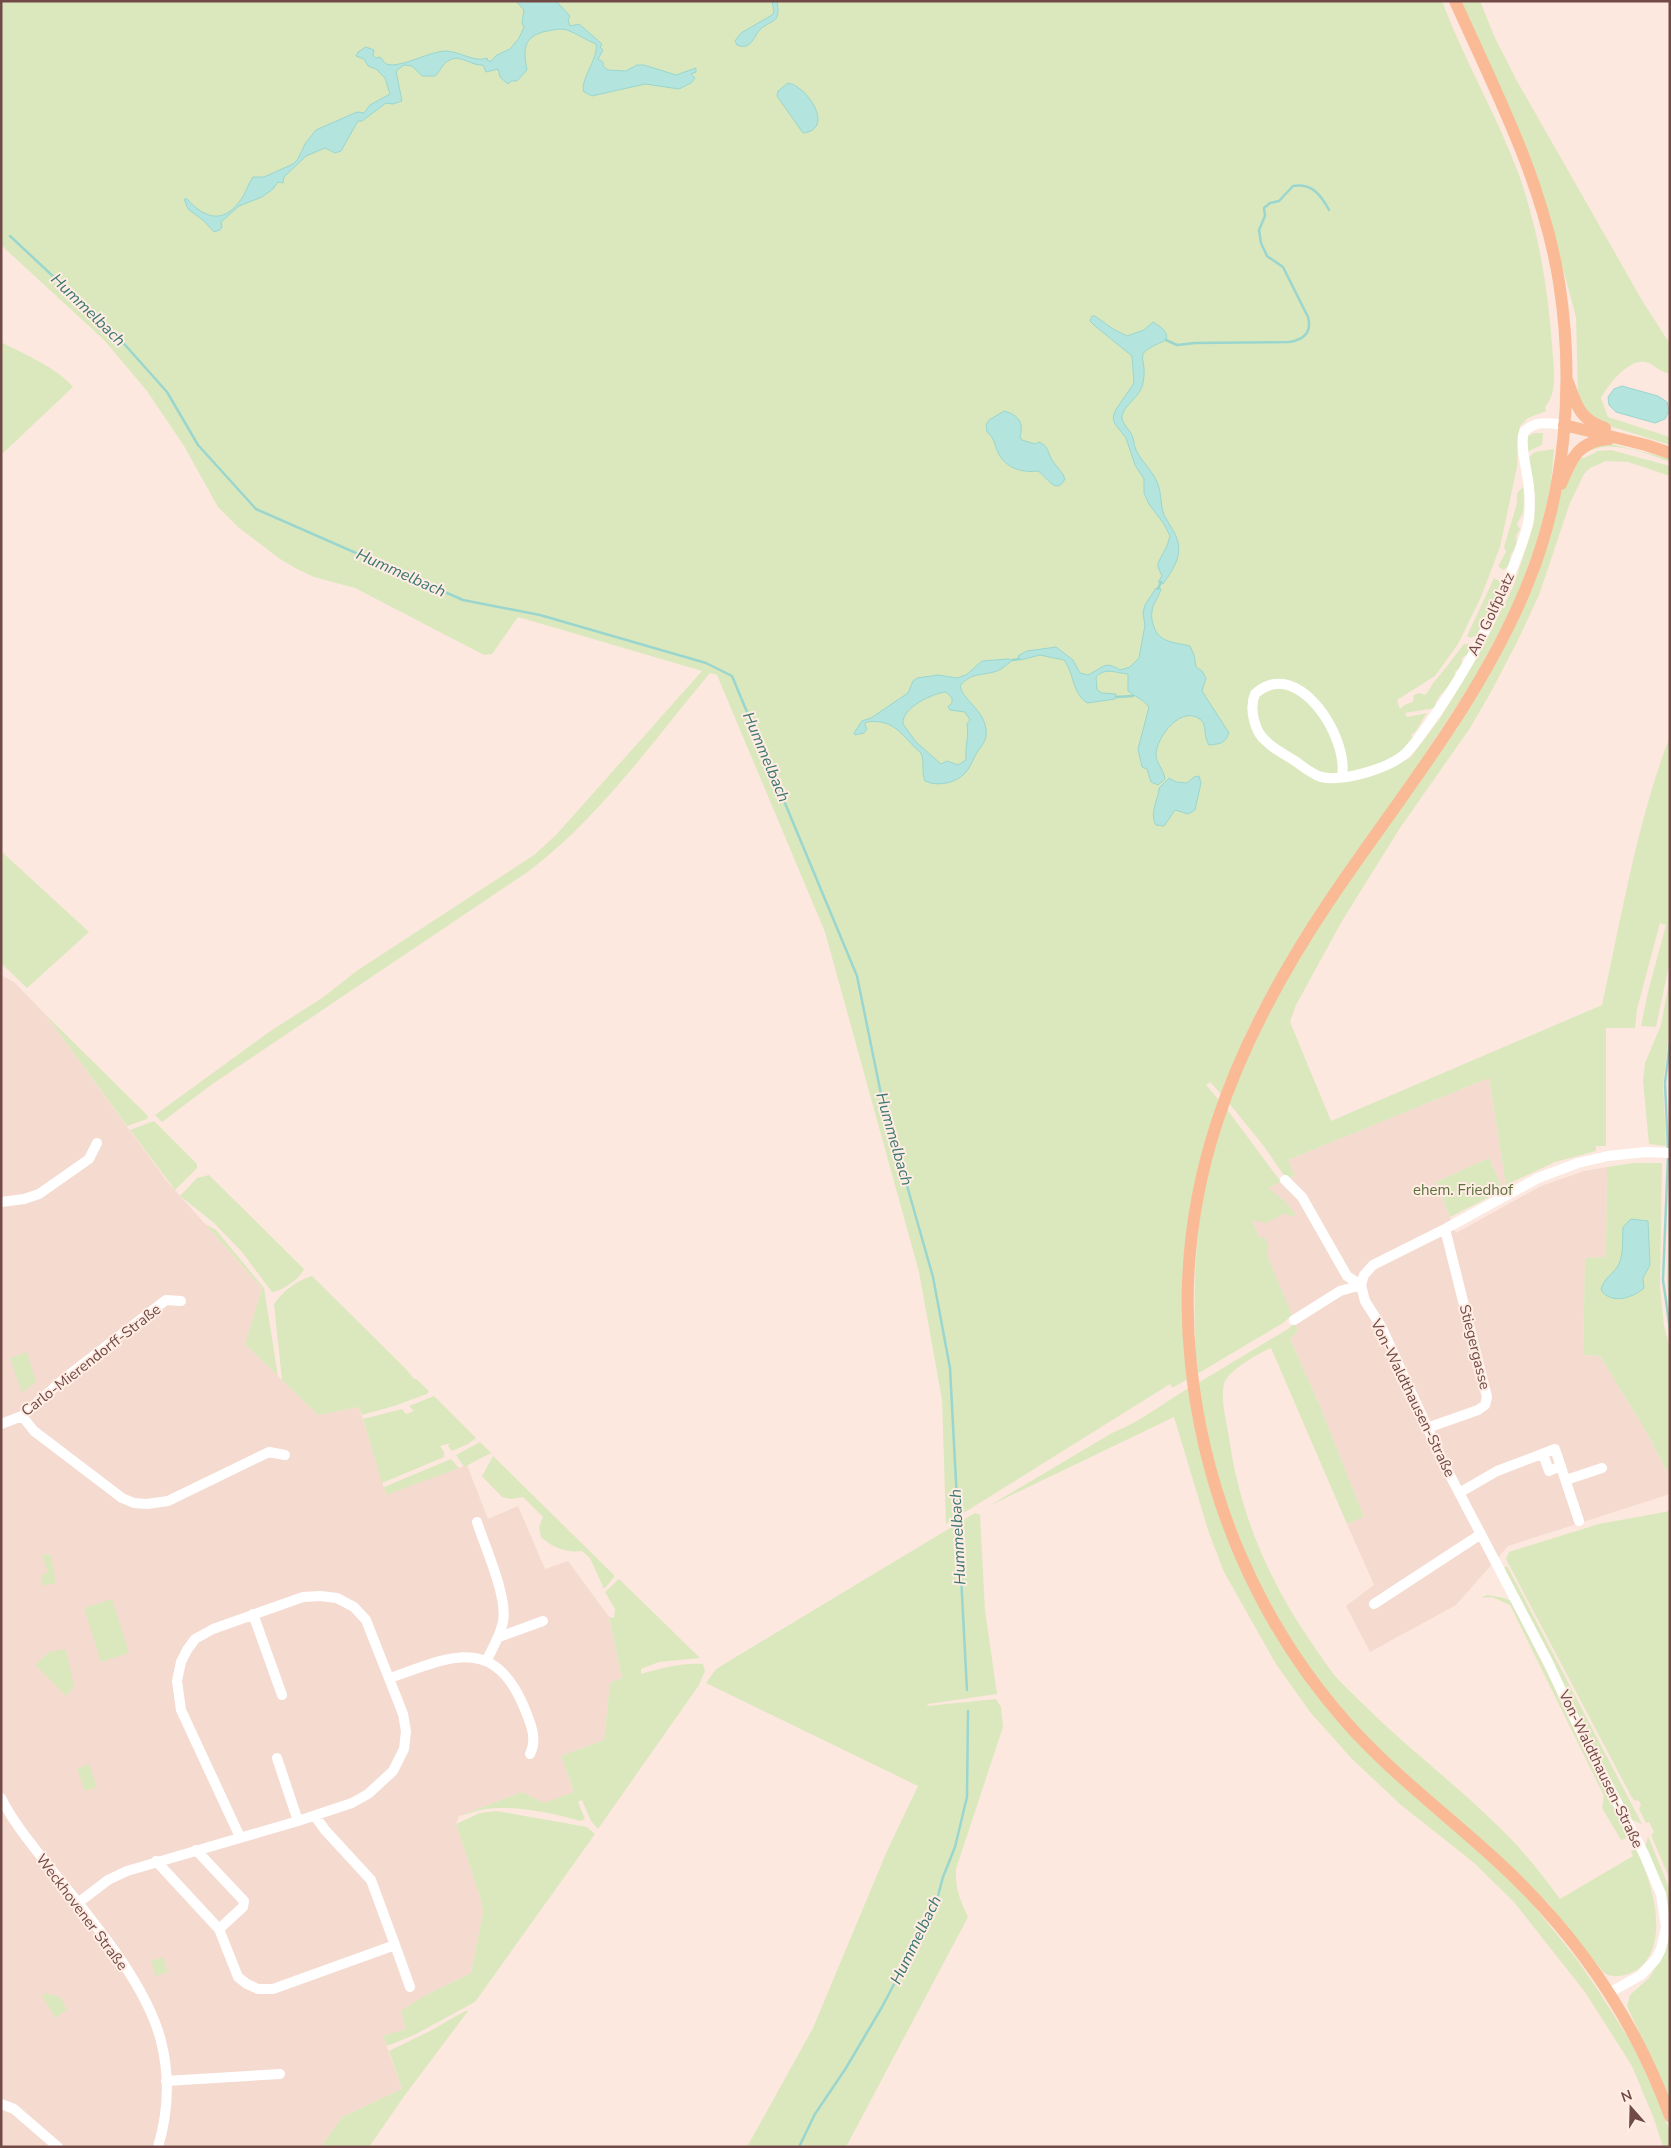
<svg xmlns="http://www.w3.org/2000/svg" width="1671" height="2148" font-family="'Nunito Sans',sans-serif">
	<rect width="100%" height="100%" fill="#fce8de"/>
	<path fill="#f5dad0" d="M1 975 14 982 45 1014 166 1180 262 1288 245 1344 318 1415 359 1407 386 1494 467 1465 488 1519 518 1506 545 1569 568 1561 609 1617 622 1678 610 1683 604 1740 561 1756 574 1792 544 1804 522 1792 459 1816 456 1824 480 1897 483 1912 471 1973 426 1995 406 2029 383 2036 402 2089 342 2117 321 2147H1Z
		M1489 1078 1506 1185 1503 1190 1489 1158 1436 1182 1456 1233 1541 1186 1584 1171 1607 1167 1606 1257 1585 1258 1583 1355 1600 1356 1644 1428 1670 1477V1494L1508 1546 1456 1605 1370 1652 1346 1606 1374 1585 1347 1524 1364 1517 1320 1406 1290 1339 1298 1331 1243 1198 1295 1176 1288 1160Z"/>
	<path fill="#dbe8be" d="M1 1H1442C1464 60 1497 115 1519 175 1538 229 1548 288 1552 345 1553 364 1559 392 1545 407L1546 411 1528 418 1520 426 1518 440 1517 467 1500 547 1481 597 1458 644 1435 676 1397 700 1400 709 1404 705 1413 702 1414 695 1419 693 1425 695C1430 690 1430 687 1434 682 1445 669 1454 657 1464 644H1468L1471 652 1462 658V668L1455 671C1458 684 1435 693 1435 708L1405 713 1407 717 1427 713C1421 720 1419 730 1411 735L1414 739 1395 765 1410 758 1441 717 1481 650 1514 585 1534 523 1535 495 1528 458 1535 452 1554 449 1551 483 1539 537 1514 604 1475 678 1259 1007 1244 1038 1221 1094 1210 1082 1206 1085 1219 1100 1198 1172 1188 1379 1172 1388 1170 1384 946 1524 942 1400 919 1272 825 932 717 675 710 673C653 741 600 817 529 871L211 1085 162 1122 155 1115 269 1032 322 998 358 970 534 855 556 835 702 671 518 617 492 654 484 655 355 588 314 577 297 569 280 559 238 527 218 507 184 446 147 391 104 340 1 245Z
		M1459 1H1480L1495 38 1517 81 1643 302 1670 344V374C1657 371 1654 363 1645 362 1628 359 1608 385 1601 398L1608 417 1670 437V445L1597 422 1589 416 1578 397 1576 317 1563 269Z
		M1 342C25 355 55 366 73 387L1 455Z
		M1534 433H1543L1542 445 1527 452V437Z
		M1611 444 1664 457 1670 459V462C1646 453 1609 438 1586 453L1585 450 1596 445Z
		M1611 450 1670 466V476L1628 462 1606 461 1590 468 1584 474 1570 503 1539 595 1519 638 1491 692 1470 728 1400 828 1342 921 1296 1005 1290 1022 1331 1121 1602 1005C1622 915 1637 822 1670 736V960L1656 1027 1641 1026 1648 992 1666 925 1660 923 1637 1009 1635 1028H1606V1146H1596V1151L1555 1162 1506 1185 1489 1078 1288 1160 1295 1176 1289 1178 1283 1174 1263 1145 1228 1102 1274 999 1324 918 1457 728 1575 461 1578 457 1584 458 1598 451Z
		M1523 487C1524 489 1524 509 1523 512 1522 516 1519 519 1517 524L1520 529 1516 536C1518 541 1515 550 1511 554L1509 566 1503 570 1498 566 1506 552 1504 547 1517 503V493Z
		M1494 578 1500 581C1501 595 1483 622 1476 636L1470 638 1467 636Z
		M1 851 89 932 27 988 1 963Z
		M1670 977V1027L1663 1084 1666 1146 1649 1144 1643 1081 1645 1063 1661 1025Z
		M45 1014 148 1116 147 1119 127 1126Z
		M1226 1108 1281 1182 1268 1188 1286 1202 1296 1215 1290 1217 1285 1213 1266 1223 1252 1220 1259 1237 1265 1238 1269 1247 1267 1255 1292 1315 1283 1323 1197 1374C1193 1312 1193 1251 1204 1190 1210 1163 1219 1135 1226 1108Z
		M154 1121 197 1164V1168L175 1190 130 1130Z
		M1489 1158 1503 1190 1450 1217 1436 1182Z
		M1633 1163H1662L1660 1285 1664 1326 1670 1349V1477L1644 1428 1600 1356 1583 1355 1585 1258 1606 1257 1607 1167Z
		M1670 1169V1314L1667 1283Z
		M209 1175 304 1269C300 1279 282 1291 272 1292L242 1252 214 1223 180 1196 197 1178Z
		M205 1224 216 1230 264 1288 278 1376 245 1344 262 1288Z
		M312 1276 406 1369 414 1379H416L429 1391 427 1394 394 1406 362 1415 359 1407 318 1415 282 1380 274 1304C282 1292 297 1280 312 1276Z
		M1295 1322 1298 1331 1290 1339 1320 1406 1364 1517 1347 1524 1271 1348C1259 1353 1227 1371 1224 1384 1220 1403 1228 1426 1230 1444 1241 1517 1271 1585 1313 1645 1320 1655 1327 1666 1335 1676 1343 1685 1353 1694 1362 1703 1408 1749 1461 1788 1507 1835 1527 1855 1544 1877 1560 1899L1633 1856 1631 1851 1636 1849C1653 1883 1671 1945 1637 1970 1626 1976 1614 1979 1604 1973L1548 1903 1392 1762 1344 1713 1293 1645 1256 1580 1215 1473 1198 1383 1288 1329Z
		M27 1352 36 1382 22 1393 10 1358Z
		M1189 1388 1202 1458 1300 1672 1529 1900 1576 1958 1596 1987 1639 2055 1658 2099 1670 2132V2147H1663L1654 2119 1632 2066 1585 1992 1514 1902 1473 1862 1401 1805 1352 1759 1310 1712 1276 1664 1224 1572 1209 1533 1174 1417 989 1506 1112 1433C1140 1422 1163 1403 1189 1388Z
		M434 1396 476 1438 468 1444 452 1451 448 1446 450 1443 440 1446 444 1452V1457L382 1483 363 1419 402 1409 406 1414 414 1411 409 1406Z
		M480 1442 491 1453 464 1467 456 1455Z
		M493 1456 615 1576 604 1589 590 1558 582 1551C566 1553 553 1548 541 1537L539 1527 543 1517 523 1497 511 1499 502 1497 482 1476Z
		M451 1459 459 1468 386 1495 384 1487Z
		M1670 1511V1880L1651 1835 1654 1832 1649 1822 1646 1823 1639 1809 1641 1805 1639 1801 1634 1800 1631 1796 1506 1559 1509 1552 1599 1524Z
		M975 1513 980 1515 985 1610 997 1694 928 1704 927 1706 996 1699 1001 1707 1003 1727 956 1869C955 1888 960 1900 968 1917L846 2147H747L813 2028 887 1851 918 1786 706 1683 716 1669Z
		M41 1555H51L56 1583 43 1586 41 1575 47 1573 46 1565Z
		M1507 1566 1523 1596 1642 1824 1632 1820 1623 1806 1504 1568Z
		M619 1579 700 1658 659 1662 641 1669V1674C662 1668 681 1663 703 1664L705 1671 699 1685 598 1829 591 1821 582 1800 578 1802 585 1819 580 1821C554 1813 513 1805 486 1809 477 1810 468 1814 459 1816L522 1792 544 1803 574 1792 561 1756 604 1740 610 1683 622 1678 609 1617 614 1618 615 1609 605 1592Z
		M1487 1595 1504 1598 1511 1601 1630 1837 1621 1840 1602 1808 1604 1796 1510 1605 1492 1597 1481 1598Z
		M112 1599 129 1653 101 1662 84 1608Z
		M66 1649 74 1687 66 1696 35 1665 49 1652Z
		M89 1764 97 1787 85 1791 77 1769Z
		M496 1811 587 1827 595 1834 475 2002 414 2035 387 2046 383 2036 406 2029 401 2011 426 1995 471 1973 483 1912 480 1897 456 1824 480 1813Z
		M1648 1836 1670 1890V2105L1647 2050 1627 2006 1630 1995 1649 1978 1659 1962 1668 1939 1645 1848Z
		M163 1957 168 1972 156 1976 151 1961Z
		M46 1993 60 1997 67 2010 55 2018 42 1996Z
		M465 2011H468L405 2095 369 2147H321L342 2117 402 2089 389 2051 430 2031Z"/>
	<path fill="#b4e4de" stroke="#9ad6ce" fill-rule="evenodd" d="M516 1H556L570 16 568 20 570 26 579 24 602 44 600 47 603 50 598 59 603 62V66L608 70 626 71 637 65H644L676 75 696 68V72L691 74 695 78 691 83 679 89 645 84 592 96 584 92C579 81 599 58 596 44 586 40 576 33 567 30 561 28 553 30 547 31 523 36 523 49 527 70L517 81H511L508 84 500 77 498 69 486 72 483 65C471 66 459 53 448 61 442 64 440 72 435 76H422L412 66 404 65 396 71 402 101 393 104 386 103 362 121H358L341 151 335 153 325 148 306 156 284 177 283 183 278 182 273 189 262 197 239 206 221 222 222 227 220 230 214 232 204 221 188 209 184 199H187C206 220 225 224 242 198 246 192 248 184 253 177H264L293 164 298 159 305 144 316 130 357 112 364 113 370 105 390 94 385 78 376 69 368 66 364 59 356 56 358 52 366 47 374 50 373 56 376 58 380 57 386 64 392 65C409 64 429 52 445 51 460 51 474 63 487 58L488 61H491L497 55 510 49 519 38 524 27 522 23 524 10Z
		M772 1 777 2C782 26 768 19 758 32 752 41 749 50 737 45L735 41 741 33 772 15 774 12Z
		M788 83C807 86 836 129 803 133L777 96 778 91Z
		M1092 316H1095L1113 329 1127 336 1144 330 1153 322C1159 326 1169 331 1166 340 1128 357 1149 353 1143 383 1141 397 1121 407 1122 418 1123 425 1129 429 1132 435 1134 440 1134 445 1136 450 1141 461 1152 470 1157 482 1162 493 1160 504 1164 515 1167 521 1171 526 1174 532 1185 552 1175 567 1163 584L1158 582 1162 576 1158 567V563L1167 546 1170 536 1164 524 1149 504 1144 493V479L1135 465 1126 438 1115 424 1113 418 1115 411 1134 383 1132 356 1095 326 1090 321Z
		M1622 386 1658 396 1667 402 1669 411 1665 419 1655 423 1616 412 1609 405 1608 397 1614 389Z
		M1004 411C1019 415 1024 423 1020 437L1022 440 1035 444 1039 442C1048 446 1047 450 1051 458 1055 466 1062 470 1065 479 1056 496 1047 477 1038 471 1024 473 1008 469 1000 456 994 447 996 439 987 432L986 425 989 420Z
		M1156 588 1161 589C1159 597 1153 603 1152 611 1151 617 1152 621 1154 627 1159 643 1175 642 1190 646L1194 655 1196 667 1202 671 1206 678 1202 691 1229 733C1225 744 1219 744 1209 745 1203 736 1207 725 1201 720 1182 704 1157 736 1156 754 1156 763 1164 770 1165 779L1158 785 1151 782 1147 769 1142 767 1138 749 1149 707C1141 697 1136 698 1128 691V674C1116 673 1105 667 1096 677L1097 690 1102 693 1116 694 1115 699 1087 703C1071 691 1075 675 1064 660L1040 655 1020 660 1018 656 1027 651 1056 647 1073 660 1080 673 1088 675C1103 668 1104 660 1120 670L1130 667 1139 658 1145 625 1143 613 1145 605Z
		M1008 659 1013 660C1008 663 1003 669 997 671 982 676 971 672 960 686 962 699 984 710 986 729 988 742 980 746 975 756 972 762 970 768 965 773 956 783 938 787 925 781 921 772 925 762 921 753 902 737 896 718 866 722L865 725 867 729 864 733 855 735 854 733 862 721 871 718 908 693 913 681 917 678 938 675 957 678 966 675 982 661ZM946 692 952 698V703L948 707 950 710 965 712 970 720 967 724C969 736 965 747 966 760L958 765 947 761 941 764 916 742 903 724C901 708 933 693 946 692Z
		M1199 776 1201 783 1195 810 1188 814 1175 810 1164 826 1156 825C1149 813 1158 801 1159 788L1169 778 1176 782 1187 783 1194 777Z
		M1631 1219 1648 1221 1650 1265 1643 1278 1644 1288C1633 1298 1611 1305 1601 1290 1603 1278 1614 1274 1619 1264 1624 1252 1622 1239 1623 1227Z"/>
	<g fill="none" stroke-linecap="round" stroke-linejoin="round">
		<path stroke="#9ad6ce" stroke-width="2.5" d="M10 236 118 337 167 392 198 445 256 509 463 600 540 615 706 663 732 676 857 976 881 1094 933 1277 950 1368 967 1690
			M1166 340 1177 345 1195 343 1289 342C1304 340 1312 332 1308 317L1283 267 1267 256 1261 243 1259 230 1265 216 1264 208 1270 203 1279 201 1293 186C1312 183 1321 195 1329 210
			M1158 589 1161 582
			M1013 660 1019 659
			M1116 697 1133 696
			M1668 1151 1665 1083 1670 1042
			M1668 1157 1663 1280 1670 1329
			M799 2147 815 2114 846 2068 882 2007 935 1907 943 1877 955 1847 967 1797 968 1711"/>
		<path stroke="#fff" stroke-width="10" d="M1342 776C1349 737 1297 655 1255 694 1249 708 1254 732 1267 742 1275 750 1286 755 1295 761 1303 767 1312 774 1321 777 1344 782 1391 768 1407 752 1418 740 1427 726 1437 712 1467 669 1492 621 1511 572 1518 555 1526 536 1529 518 1530 508 1530 498 1529 488 1528 473 1519 445 1524 432 1535 420 1549 423 1564 425
			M1285 1180 1302 1197 1347 1276 1361 1285
			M1 1202 24 1199 39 1194 89 1159 97 1143
			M1294 1320 1340 1291 1361 1285
			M22 1416 34 1431 122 1498 134 1503 147 1504 168 1501 269 1452 285 1455
			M1 1424 22 1416 65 1378 166 1300 181 1301
			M1427 1428 1478 1410 1485 1405 1487 1397 1445 1229
			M1543 1454 1549 1471 1561 1466
			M1566 1480 1602 1468
			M1459 1493 1497 1471 1555 1449 1579 1521
			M477 1522C485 1547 508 1597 503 1622 500 1636 493 1648 486 1661
			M1374 1604 1481 1534
			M253 1614 282 1695
			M499 1637 543 1621
			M390 1678C448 1658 493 1633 524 1707 530 1722 538 1738 530 1754
			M277 1758 298 1821
			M1 1798C14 1824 33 1846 51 1869 89 1917 146 1982 161 2041 170 2076 168 2113 158 2147
			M196 1850 244 1901 243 1907 219 1929
			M156 1861 219 1929 238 1977 247 1984 258 1989H273L395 1945 371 1880 325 1830 315 1816
			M78 1903 108 1880 127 1871 298 1821 352 1803 368 1794 393 1771 404 1749 406 1731 403 1714 366 1620 354 1607 337 1598 320 1596 303 1597 213 1629 195 1639 187 1650 181 1662 177 1681 181 1710 240 1837
			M395 1945 410 1987
			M1609 1993 1641 1975 1656 1959 1661 1949 1666 1927 1661 1894 1644 1854 1584 1739 1548 1662 1443 1462 1382 1328 1365 1301 1361 1285 1364 1275 1373 1265 1445 1229 1538 1178 1578 1163 1608 1156 1646 1152 1670 1153
			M166 2081 280 2074
			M1 2104 14 2109 58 2147"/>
		<path stroke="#faba96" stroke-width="12" d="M1455 1C1496 92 1543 182 1559 282 1575 383 1566 493 1526 588 1478 704 1397 800 1328 903 1234 1044 1172 1191 1191 1365 1205 1498 1258 1622 1346 1722 1391 1773 1446 1814 1496 1860 1574 1931 1634 2018 1670 2116
			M1568 382C1577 406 1579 419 1605 428
			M1564 425 1646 445 1670 453
			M1561 484C1572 458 1578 441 1609 439"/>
	</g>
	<g text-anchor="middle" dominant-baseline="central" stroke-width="4" stroke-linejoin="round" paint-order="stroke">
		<g font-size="15" fill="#714a47" stroke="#ffede4">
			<text transform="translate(1491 614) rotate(-65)">Am Golfplatz</text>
			<text transform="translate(1475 1347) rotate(76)">Stiegergasse</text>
			<text transform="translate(91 1360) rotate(-38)">Carlo-Mierendorff-Straße</text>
			<text transform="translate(1413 1398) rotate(64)">Von-Waldthausen-Straße</text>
			<text transform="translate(1601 1769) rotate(64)">Von-Waldthausen-Straße</text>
			<text transform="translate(82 1912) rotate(53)">Weckhovener Straße</text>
		</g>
		<g font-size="15" fill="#5b713d" stroke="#ffede4">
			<text x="1463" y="1190">ehem. Friedhof</text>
		</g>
		<g font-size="16" font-style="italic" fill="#3c7770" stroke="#ffede4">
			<text transform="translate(88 310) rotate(44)">Hummelbach</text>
			<text transform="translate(401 573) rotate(24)">Hummelbach</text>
			<text transform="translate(766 757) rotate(67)">Hummelbach</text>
			<text transform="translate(894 1139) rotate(74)">Hummelbach</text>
			<text transform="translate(958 1537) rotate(-93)">Hummelbach</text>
			<text transform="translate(916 1940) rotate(-64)">Hummelbach</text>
		</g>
	</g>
	<rect width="1671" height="2148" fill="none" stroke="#714a47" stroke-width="5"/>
	<g transform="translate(1631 2108) rotate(340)" stroke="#ffede4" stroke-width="4" paint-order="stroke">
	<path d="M0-4L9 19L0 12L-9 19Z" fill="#714a47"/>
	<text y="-8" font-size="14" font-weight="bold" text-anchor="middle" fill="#714a47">N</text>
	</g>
</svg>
